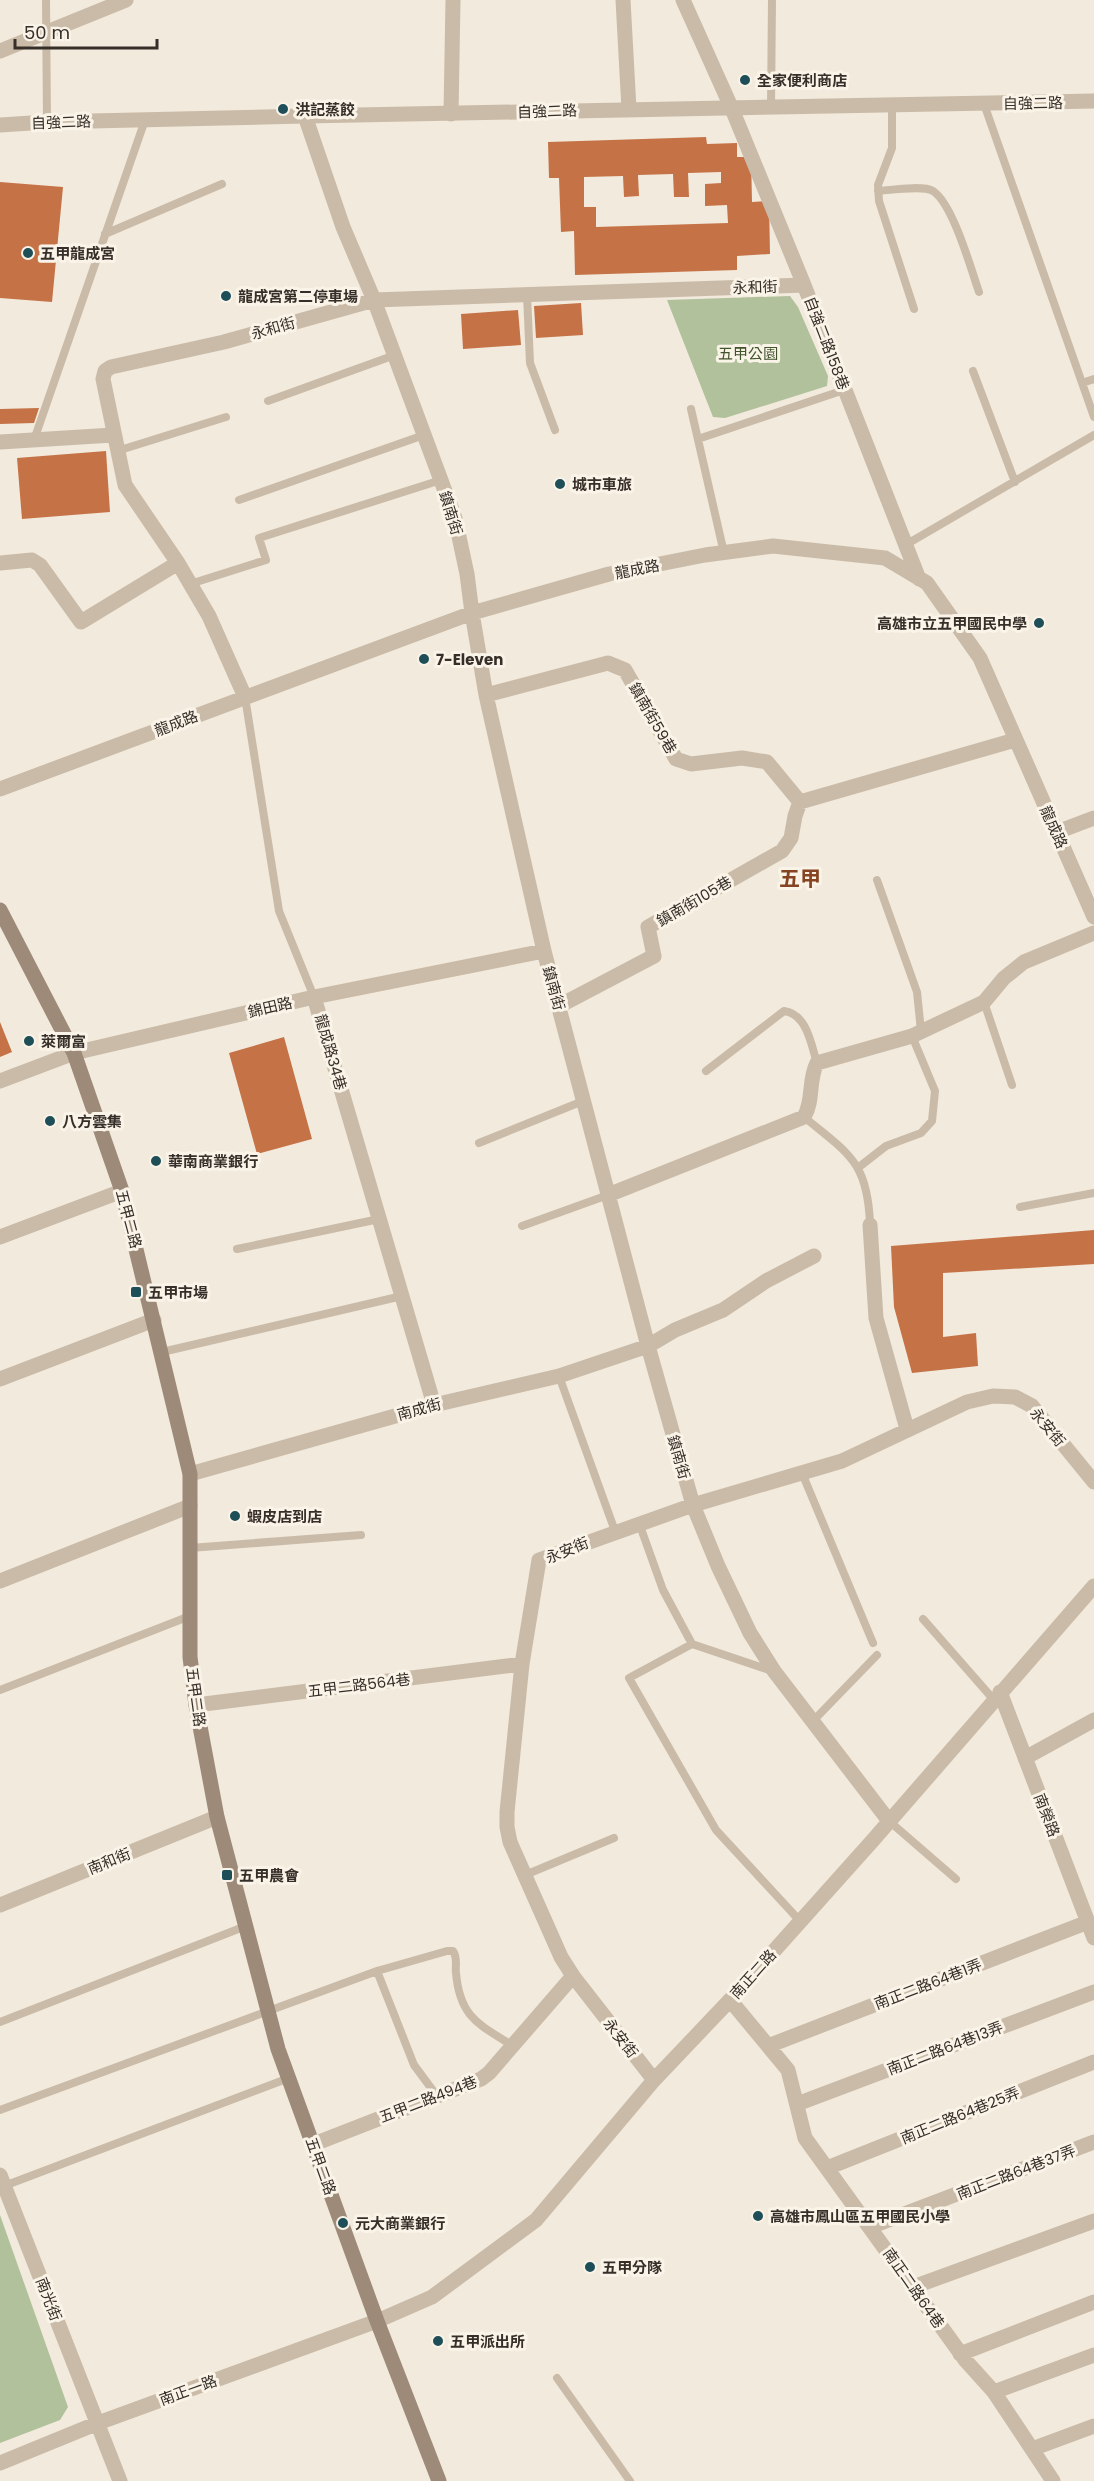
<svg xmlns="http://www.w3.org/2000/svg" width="1094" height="2481" font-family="Poppins,'Noto Sans TC',sans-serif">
	<rect width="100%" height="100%" fill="#f2eadc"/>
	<path fill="#b0c19c" d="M790 296 798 307 828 376 827 386 725 418 713 417 667 300Z
		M0 2215 68 2407 60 2420 0 2443Z"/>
	<path fill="#c57247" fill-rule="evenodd" d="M706 137 707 144 737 143V157H751L752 202 769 201 770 254 737 256V270L575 275 574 231 561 232 559 178H549L548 142ZM721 172V183L705 184V206L727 205 728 223 596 227V207H584V177L623 176 624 197 639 196 638 175 673 174 674 197H689L688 173Z
		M0 182 63 187 52 302 0 298Z
		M581 303 583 335 536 338 534 306Z
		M518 310 521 345 463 349 461 314Z
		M39 408 34 423 0 424V409Z
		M106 451 110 512 22 519 17 458Z
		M0 1022 12 1052 0 1057Z
		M284 1037 312 1139 257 1154 229 1053Z
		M1094 1230V1264L943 1273V1337L976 1333 978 1366 912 1373 894 1307 891 1246Z"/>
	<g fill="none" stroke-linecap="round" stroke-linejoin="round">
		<path stroke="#cabba8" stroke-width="8" d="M46 0 47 122
			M984 104 1094 417
			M892 105V148L878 185 879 201 914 309
			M771 108 772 0
			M878 191C891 190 923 185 933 191 953 204 971 269 979 292
			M105 234 222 184
			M527 295 530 363 555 430
			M973 371 1015 482
			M1082 383 1094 379
			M268 401 395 355
			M691 409 724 553
			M698 439 844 390
			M34 440 145 120
			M117 451 226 417
			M239 500 424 435
			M907 544 1094 435
			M190 584 266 560 259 538 441 480
			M245 697 279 911 314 997
			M877 880 917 992 921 1031
			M984 1002 1012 1085
			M706 1071 784 1011C807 1014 811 1044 817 1063
			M804 1117C849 1154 868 1162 870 1225
			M479 1143 583 1101
			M859 1167 886 1146 921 1133 932 1121 935 1091 912 1036
			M1020 1207 1094 1193
			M522 1226 608 1195
			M237 1249 379 1219
			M162 1352 402 1296
			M559 1376 615 1531
			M802 1473 873 1643
			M639 1523 663 1590 692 1644
			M190 1548 361 1535
			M923 1619 994 1700
			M772 1671 692 1644 629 1678 716 1830 800 1921
			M0 1690 190 1616
			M813 1721 877 1655
			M889 1821 956 1879
			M525 1875 614 1838
			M377 1971 414 2065 437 2096
			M0 2022 246 1926
			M0 2110 377 1971 447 1951H453C458 1958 455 1965 456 1973 460 2018 479 2024 513 2046
			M4 2186 289 2078
			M557 2378 630 2481"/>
		<path stroke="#cabba8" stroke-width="15" d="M623 0 629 109
			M683 0 732 109 804 285 919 579
			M0 51 126 0
			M451 114 453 0
			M305 116 343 227 374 300 455 518 467 574 472 613 486 695 544 951 648 1346 693 1505 718 1566 750 1633 774 1671 889 1821
			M0 442 113 435
			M0 563 32 560 40 565 81 622 178 563
			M486 695 608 663 625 670 676 759 691 764 742 758 767 762 800 802 1015 740
			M245 697 209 616 178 563 125 485 103 379 105 371 111 367 224 342 374 300 804 285
			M0 789 472 613 609 574 705 555 773 546 885 558 927 583 980 658 1094 917
			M1057 832 1094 818
			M314 997 434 1405
			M559 1006 654 956 648 927 782 851 791 838 795 816 800 802
			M0 1081 74 1053 314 997 544 951
			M608 1195 804 1117C814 1100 808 1080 817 1063L912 1036 984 1002 1004 978 1024 962 1094 933
			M870 1225 876 1318 907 1429
			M0 1237 122 1191
			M0 1379 154 1320
			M190 1474 434 1405 559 1376 648 1346 675 1330 723 1310 766 1281 814 1256
			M0 1581 190 1506
			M1000 1692 1094 1938
			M196 1705 522 1664
			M1025 1758 1094 1720
			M0 1905 217 1817
			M730 2000 788 2070 805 2138 966 2361 994 2392 1053 2481
			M768 2046 1088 1922
			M654 2080 573 1976 561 1957 510 1842 507 1827V1812L522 1664 539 1560 693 1505 842 1461 967 1402 993 1396 1015 1397 1032 1406 1094 1482
			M797 2104 1094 1992
			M314 2144 481 2079 489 2073 573 1976
			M827 2168 1094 2062
			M0 2175 120 2481
			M870 2227 1094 2142
			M913 2287 1094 2221
			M960 2354 1094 2302
			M994 2392 1094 2355
			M1032 2449 1094 2426
			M0 2463 98 2423 377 2321 432 2297 536 2220 654 2080 730 2000 874 1839 1094 1586"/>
		<path stroke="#cabba8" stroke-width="15" d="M0 125 47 122 305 116 1094 101"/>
		<path stroke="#9d8a79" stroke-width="15" d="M0 910 74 1053 122 1191 190 1474V1657L196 1705 217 1817 278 2049 377 2321 439 2481"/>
	</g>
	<g fill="#1e4e58" stroke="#f9f3e8" stroke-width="2">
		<circle cx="745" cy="80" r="6"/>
		<circle cx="283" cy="109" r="6"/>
		<circle cx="28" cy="253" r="6"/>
		<circle cx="226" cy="296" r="6"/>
		<circle cx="560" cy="484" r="6"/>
		<circle cx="1039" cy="623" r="6"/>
		<circle cx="424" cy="659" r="6"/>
		<circle cx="29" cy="1041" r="6"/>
		<circle cx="50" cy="1121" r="6"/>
		<circle cx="156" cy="1161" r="6"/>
		<rect x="130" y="1286" width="12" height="12" rx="3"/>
		<circle cx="235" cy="1516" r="6"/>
		<rect x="221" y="1869" width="12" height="12" rx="3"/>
		<circle cx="758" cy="2216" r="6"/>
		<circle cx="343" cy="2223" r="6"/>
		<circle cx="590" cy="2267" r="6"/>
		<circle cx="438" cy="2341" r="6"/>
	</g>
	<g text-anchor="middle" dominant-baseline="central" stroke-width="6" stroke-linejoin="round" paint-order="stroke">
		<g font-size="15" font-weight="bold" fill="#362e28" stroke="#f9f3e8" text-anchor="start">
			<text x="757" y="80">全家便利商店</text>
			<text x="295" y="109">洪記蒸餃</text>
			<text x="40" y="253">五甲龍成宮</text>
			<text x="238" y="296">龍成宮第二停車場</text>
			<text x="572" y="484">城市車旅</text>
			<text x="1027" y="623" text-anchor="end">高雄市立五甲國民中學</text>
			<text x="436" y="659">7-Eleven</text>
			<text x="41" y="1041">萊爾富</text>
			<text x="62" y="1121">八方雲集</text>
			<text x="168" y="1161">華南商業銀行</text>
			<text x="148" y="1292">五甲市場</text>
			<text x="247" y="1516">蝦皮店到店</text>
			<text x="239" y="1875">五甲農會</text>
			<text x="770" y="2216">高雄市鳳山區五甲國民小學</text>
			<text x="355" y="2223">元大商業銀行</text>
			<text x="602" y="2267">五甲分隊</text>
			<text x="450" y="2341">五甲派出所</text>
		</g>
		<g font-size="15" fill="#362e28" stroke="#f9f3e8">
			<text transform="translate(1033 103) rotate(-1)">自強二路</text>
			<text transform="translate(547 111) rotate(-2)">自強二路</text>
			<text transform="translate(61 122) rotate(-2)">自強二路</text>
			<text transform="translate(755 287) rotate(-2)">永和街</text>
			<text transform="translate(273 328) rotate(-16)">永和街</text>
			<text transform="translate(827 343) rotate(69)">自強二路158巷</text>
			<text transform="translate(451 513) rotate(73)">鎮南街</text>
			<text transform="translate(637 569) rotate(-11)">龍成路</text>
			<text transform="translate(653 718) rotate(60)">鎮南街59巷</text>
			<text transform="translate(176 723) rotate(-21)">龍成路</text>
			<text transform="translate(1054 827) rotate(66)">龍成路</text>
			<text transform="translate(694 901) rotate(-30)">鎮南街105巷</text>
			<text transform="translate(554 988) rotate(75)">鎮南街</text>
			<text transform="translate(270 1007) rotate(-13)">錦田路</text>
			<text transform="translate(331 1052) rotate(74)">龍成路34巷</text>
			<text transform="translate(129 1219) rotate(75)">五甲二路</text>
			<text transform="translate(419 1409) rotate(-15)">南成街</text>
			<text transform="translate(1048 1427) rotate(50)">永安街</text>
			<text transform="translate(679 1457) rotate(74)">鎮南街</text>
			<text transform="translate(567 1550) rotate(-22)">永安街</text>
			<text transform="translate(359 1685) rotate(-7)">五甲二路564巷</text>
			<text transform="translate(196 1697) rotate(82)">五甲二路</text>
			<text transform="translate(1047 1815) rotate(69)">南榮路</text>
			<text transform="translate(109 1861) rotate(-22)">南和街</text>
			<text transform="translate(753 1974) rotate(-48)">南正二路</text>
			<text transform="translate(928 1984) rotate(-21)">南正二路64巷1弄</text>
			<text transform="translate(621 2038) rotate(52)">永安街</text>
			<text transform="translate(945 2048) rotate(-21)">南正二路64巷13弄</text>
			<text transform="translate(428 2099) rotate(-21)">五甲二路494巷</text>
			<text transform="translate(960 2115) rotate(-22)">南正二路64巷25弄</text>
			<text transform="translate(321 2166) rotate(70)">五甲二路</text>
			<text transform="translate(1016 2172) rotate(-21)">南正二路64巷37弄</text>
			<text transform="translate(914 2288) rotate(55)">南正二路64巷</text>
			<text transform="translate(49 2299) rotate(69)">南光街</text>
			<text transform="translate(188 2390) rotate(-20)">南正一路</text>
		</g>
		<g font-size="15" fill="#41542c" stroke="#f9f3e8">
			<text x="748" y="353">五甲公園</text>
		</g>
		<g font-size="21" font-weight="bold" fill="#854422" stroke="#f9f3e8">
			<text x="800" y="878">五甲</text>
		</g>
	</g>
	<path d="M15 39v9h142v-9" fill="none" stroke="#362e28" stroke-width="3"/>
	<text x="24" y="39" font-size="18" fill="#362e28" stroke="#f9f3e8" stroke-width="4.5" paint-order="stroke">50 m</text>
</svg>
